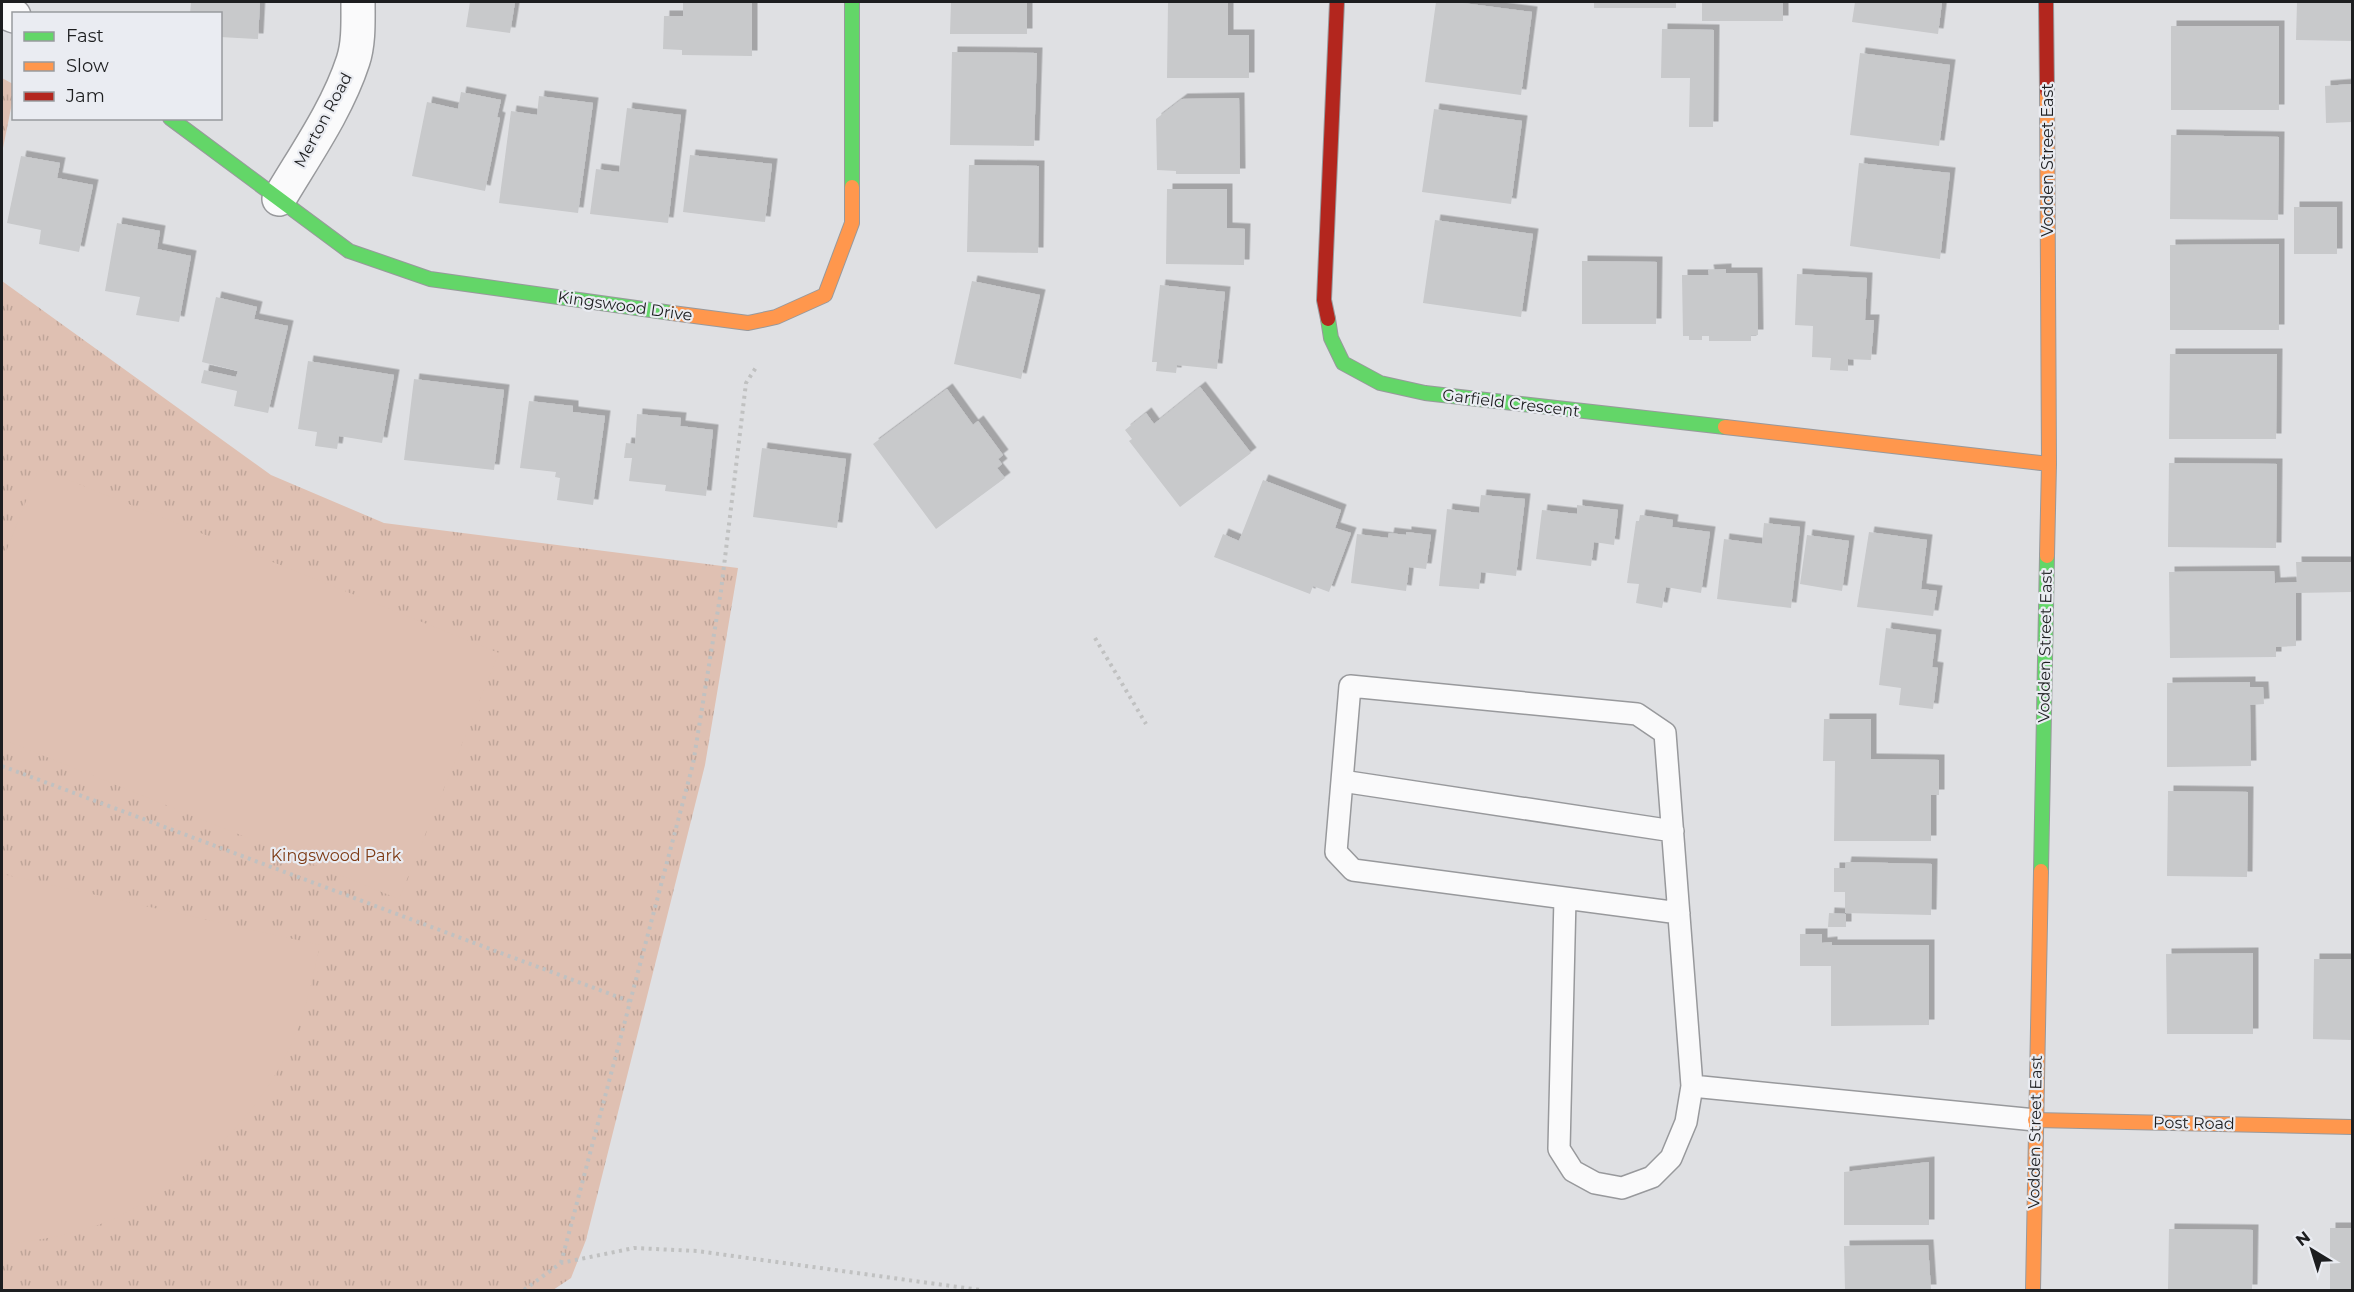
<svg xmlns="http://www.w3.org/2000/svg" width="2354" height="1292" font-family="Montserrat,sans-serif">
	<defs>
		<pattern id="park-tufts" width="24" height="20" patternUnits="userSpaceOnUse" patternTransform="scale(1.5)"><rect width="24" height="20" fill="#dfc0b2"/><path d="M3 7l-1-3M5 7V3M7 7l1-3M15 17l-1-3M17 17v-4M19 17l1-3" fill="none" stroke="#bfa599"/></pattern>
		<filter id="shadow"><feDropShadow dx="5.5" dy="-5.5" stdDeviation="0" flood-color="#0004"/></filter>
	</defs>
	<rect width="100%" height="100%" fill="#dfe0e3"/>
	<path fill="url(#park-tufts)" d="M2 78 13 84V98L2 153Z
		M2 281 271 475 384 523 738 568 705 765 586 1240 571 1278 553 1290H2Z"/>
	<path fill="#dfc0b2" d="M39 468 499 653 399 899 2 739V562Z
		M2 874 320 945C313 978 306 1010 293 1041 259 1117 194 1178 120 1216 90 1231 36 1242 2 1244Z"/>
	<path fill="#c8c9cb" filter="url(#shadow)" d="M191 2H260L258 39 220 37V14H190Z
		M470 2H515L510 33 466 27Z
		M683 2H752V56L682 55V50L663 49 664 16H683Z
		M951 2H1027V34H950Z
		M1168 2H1228V35H1249V78H1167Z
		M1436 2H1455L1532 12 1521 95 1425 82Z
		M1594 2H1676V8H1594Z
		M1702 2H1783V21H1702Z
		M1855 2H1942L1938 34 1852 22Z
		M2297 2H2352V41L2296 40Z
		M2171 26H2279V110H2171Z
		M1662 29 1714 30 1713 127H1689L1690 78H1661Z
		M952 52 1037 53 1034 146 950 145Z
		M1860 53 1950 65 1939 146 1850 135Z
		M2352 84V122L2326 123 2325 86Z
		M461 92 501 100 497 117 500 118 485 191 412 176 427 102 458 109Z
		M539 96 593 103 578 213 499 203 511 111 537 115Z
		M1239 98 1240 174H1176V171L1157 170 1156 119 1182 99Z
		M627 108 681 115 668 223 590 214 596 169 619 172Z
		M1434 109 1522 121 1511 204 1422 192Z
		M2171 135 2279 137 2278 220 2170 219Z
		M690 155 772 164 765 222 683 212Z
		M21 156 60 163 57 178 93 185 79 252 39 244 41 230 7 223Z
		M1859 163 1950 173 1940 259 1850 246Z
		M969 165 1039 166 1038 253 967 252Z
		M1167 189H1227V228L1245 229 1244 265 1166 264Z
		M2294 207H2337V254H2294Z
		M1435 220 1533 234 1521 317 1423 303Z
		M117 223 160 231 157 249 191 256 179 322 136 315 140 297 105 291Z
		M2279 244V330H2170V245Z
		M1582 261 1657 262 1656 324H1582Z
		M1726 269V273H1757L1758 335H1751V341H1709V336H1702V340H1689V336H1683L1682 275H1709L1708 270Z
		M1797 274 1867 278 1865 320H1874L1871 360 1848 359V371L1830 370 1831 358 1812 357 1813 326 1795 325Z
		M972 281 1040 295 1021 379 954 364Z
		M1160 285 1225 292 1217 369 1177 365 1176 373 1156 371 1157 362H1152Z
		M216 297 257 307 254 319 288 326 268 413 234 406 237 391 201 383 204 370 236 377 238 371 202 362Z
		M2170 354H2277L2276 439H2169Z
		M308 361 394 375 382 443 339 436 337 449 315 446 317 432 298 429Z
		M414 379 504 390 494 470 404 460Z
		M1200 387 1251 453 1180 507 1129 441 1132 439 1125 430 1146 413 1154 424Z
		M947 389 973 425 978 421 1003 455 998 459 1002 464 997 468 1005 478 936 529 873 444Z
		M529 401 573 406V412L605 416 593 505 557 500 560 478 555 477 556 472 520 468Z
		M637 414 681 418 680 426 713 430 706 496 665 491 666 485 629 481 632 458H624L626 443 635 444Z
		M762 448 846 459 837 528 753 517Z
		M2169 463 2277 464 2276 548 2168 547Z
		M1263 480 1341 510 1335 528 1351 533 1329 592 1313 586 1310 594 1214 557 1223 534 1239 541Z
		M1481 495 1525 499 1516 576 1481 572 1479 589 1439 586 1447 509 1479 513Z
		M1577 505 1618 510 1614 545 1594 542 1591 566 1536 559 1542 510 1577 514Z
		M1640 515 1673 520 1672 527 1710 532 1701 593 1666 587 1662 608 1636 603 1639 584 1627 583 1636 521H1639Z
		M1764 523 1800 527 1791 608 1717 599 1724 539 1762 544Z
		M1406 532 1431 535 1426 569 1409 567 1406 591 1351 583 1357 534 1388 538 1389 533 1406 535Z
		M1869 532 1927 540 1921 589 1937 591 1933 616 1857 607Z
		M1807 535 1849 541 1842 591 1800 584Z
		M2296 562H2352V592L2296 593V646L2276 647V657L2170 658 2169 572 2274 571 2275 583 2297 582Z
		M1886 628 1936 635 1932 667 1938 668 1933 709 1899 705 1901 688 1879 685Z
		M2250 682V687H2263L2264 704 2250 705 2251 766 2167 767V683Z
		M1824 719H1871V759L1939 760V795H1931V841H1834L1835 761H1823Z
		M2168 791 2248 792 2247 877 2167 876Z
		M1846 862 1932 864 1931 915 1845 913V892H1834V868H1845Z
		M1829 913 1846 914V927H1828Z
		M1800 934H1822V943L1832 942V945H1929V1025L1831 1026V966H1800Z
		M2253 953V1034H2167L2166 954Z
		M2314 959H2352V1040L2313 1039Z
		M1929 1162V1225H1844V1172Z
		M2330 1228H2352V1290H2330Z
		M2169 1229 2253 1230 2252 1290H2168Z
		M1928 1245 1931 1290H1845L1844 1246Z"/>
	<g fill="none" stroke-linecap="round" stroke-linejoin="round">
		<g stroke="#98999c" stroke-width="24">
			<path id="lane" d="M1342 781 1673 831
				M1565 898 1559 1149 1573 1171 1595 1183 1622 1188 1652 1177 1671 1158 1686 1122 1692 1086 1665 733 1637 714 1350 686 1336 852 1353 870 1679 913
				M1692 1086 2035 1120"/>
		</g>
		<g stroke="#98999c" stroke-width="36">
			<path id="street" d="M2 11 14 16
				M279 199C305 155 337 110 353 61 359 43 358 21 358 2"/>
		</g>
		<g stroke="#98999c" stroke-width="16">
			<path id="fast" d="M852 2V187
				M170 118 349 251 430 279 672 313
				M1328 319 1331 338 1343 363 1380 383 1425 393 1725 427
				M2041 871 2047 556"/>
		</g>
		<g stroke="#98999c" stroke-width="16">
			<path id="slow" d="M2047 91 2049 464 2047 556
				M672 313 748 323 776 317 825 295 852 223V187
				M1725 427 2049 464
				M2035 1120 2352 1127
				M2033 1290 2041 871"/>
		</g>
		<g stroke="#98999c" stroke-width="16">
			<path id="jam" d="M2046 2 2047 91
				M1328 319 1324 300 1337 2"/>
		</g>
		<path stroke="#c0c1c1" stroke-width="4" stroke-dasharray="3 4.5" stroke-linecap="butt" d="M1095 638 1146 724
			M2 766 629 1001
			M561 1263 693 764 721 591 746 383 757 366
			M524 1290 561 1263 634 1248 697 1251 980 1290"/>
		<use href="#lane" stroke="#fafafb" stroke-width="21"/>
		<use href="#street" stroke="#fafafb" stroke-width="33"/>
		<use href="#fast" stroke="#63d668" stroke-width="14"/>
		<use href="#slow" stroke="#ff974d" stroke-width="14"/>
		<use href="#jam" stroke="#b3261e" stroke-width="14"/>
	</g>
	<g text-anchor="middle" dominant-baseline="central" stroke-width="4.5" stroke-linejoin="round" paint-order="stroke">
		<g font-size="16" fill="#1d1e20" stroke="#eaecf2">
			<text transform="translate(323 120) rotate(-62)">Merton Road</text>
			<text transform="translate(2047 160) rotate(-90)">Vodden Street East</text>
			<text transform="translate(625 306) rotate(8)">Kingswood Drive</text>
			<text transform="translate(1511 403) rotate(7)">Garfield Crescent</text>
			<text transform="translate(2045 646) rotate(-89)">Vodden Street East</text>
			<text transform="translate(2194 1123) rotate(1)">Post Road</text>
			<text transform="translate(2035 1132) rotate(-89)">Vodden Street East</text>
		</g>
		<g font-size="16" fill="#7d3a14" stroke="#eaecf2">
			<text x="336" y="855">Kingswood Park</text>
		</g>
	</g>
	<rect width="2354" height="1292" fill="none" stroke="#1d1e20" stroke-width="6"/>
	<rect x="12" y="12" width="210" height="108" fill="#eaecf2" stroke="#989a9e" stroke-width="1.5"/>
	<rect x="24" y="32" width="30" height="9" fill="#63d668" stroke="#989a9e" stroke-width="1.5"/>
	<text x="66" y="42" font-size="18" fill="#1d1e20">Fast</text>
	<rect x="24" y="62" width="30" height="9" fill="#ff974d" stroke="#989a9e" stroke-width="1.5"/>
	<text x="66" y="72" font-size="18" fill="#1d1e20">Slow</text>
	<rect x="24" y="92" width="30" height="9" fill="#b3261e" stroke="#989a9e" stroke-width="1.5"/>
	<text x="66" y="102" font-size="18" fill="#1d1e20">Jam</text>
	<g transform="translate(2312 1250) rotate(322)" stroke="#eaecf2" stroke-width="4.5" paint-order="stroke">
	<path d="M0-4.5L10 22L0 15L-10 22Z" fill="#1d1e20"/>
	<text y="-9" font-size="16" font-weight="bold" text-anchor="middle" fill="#1d1e20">N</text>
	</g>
</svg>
